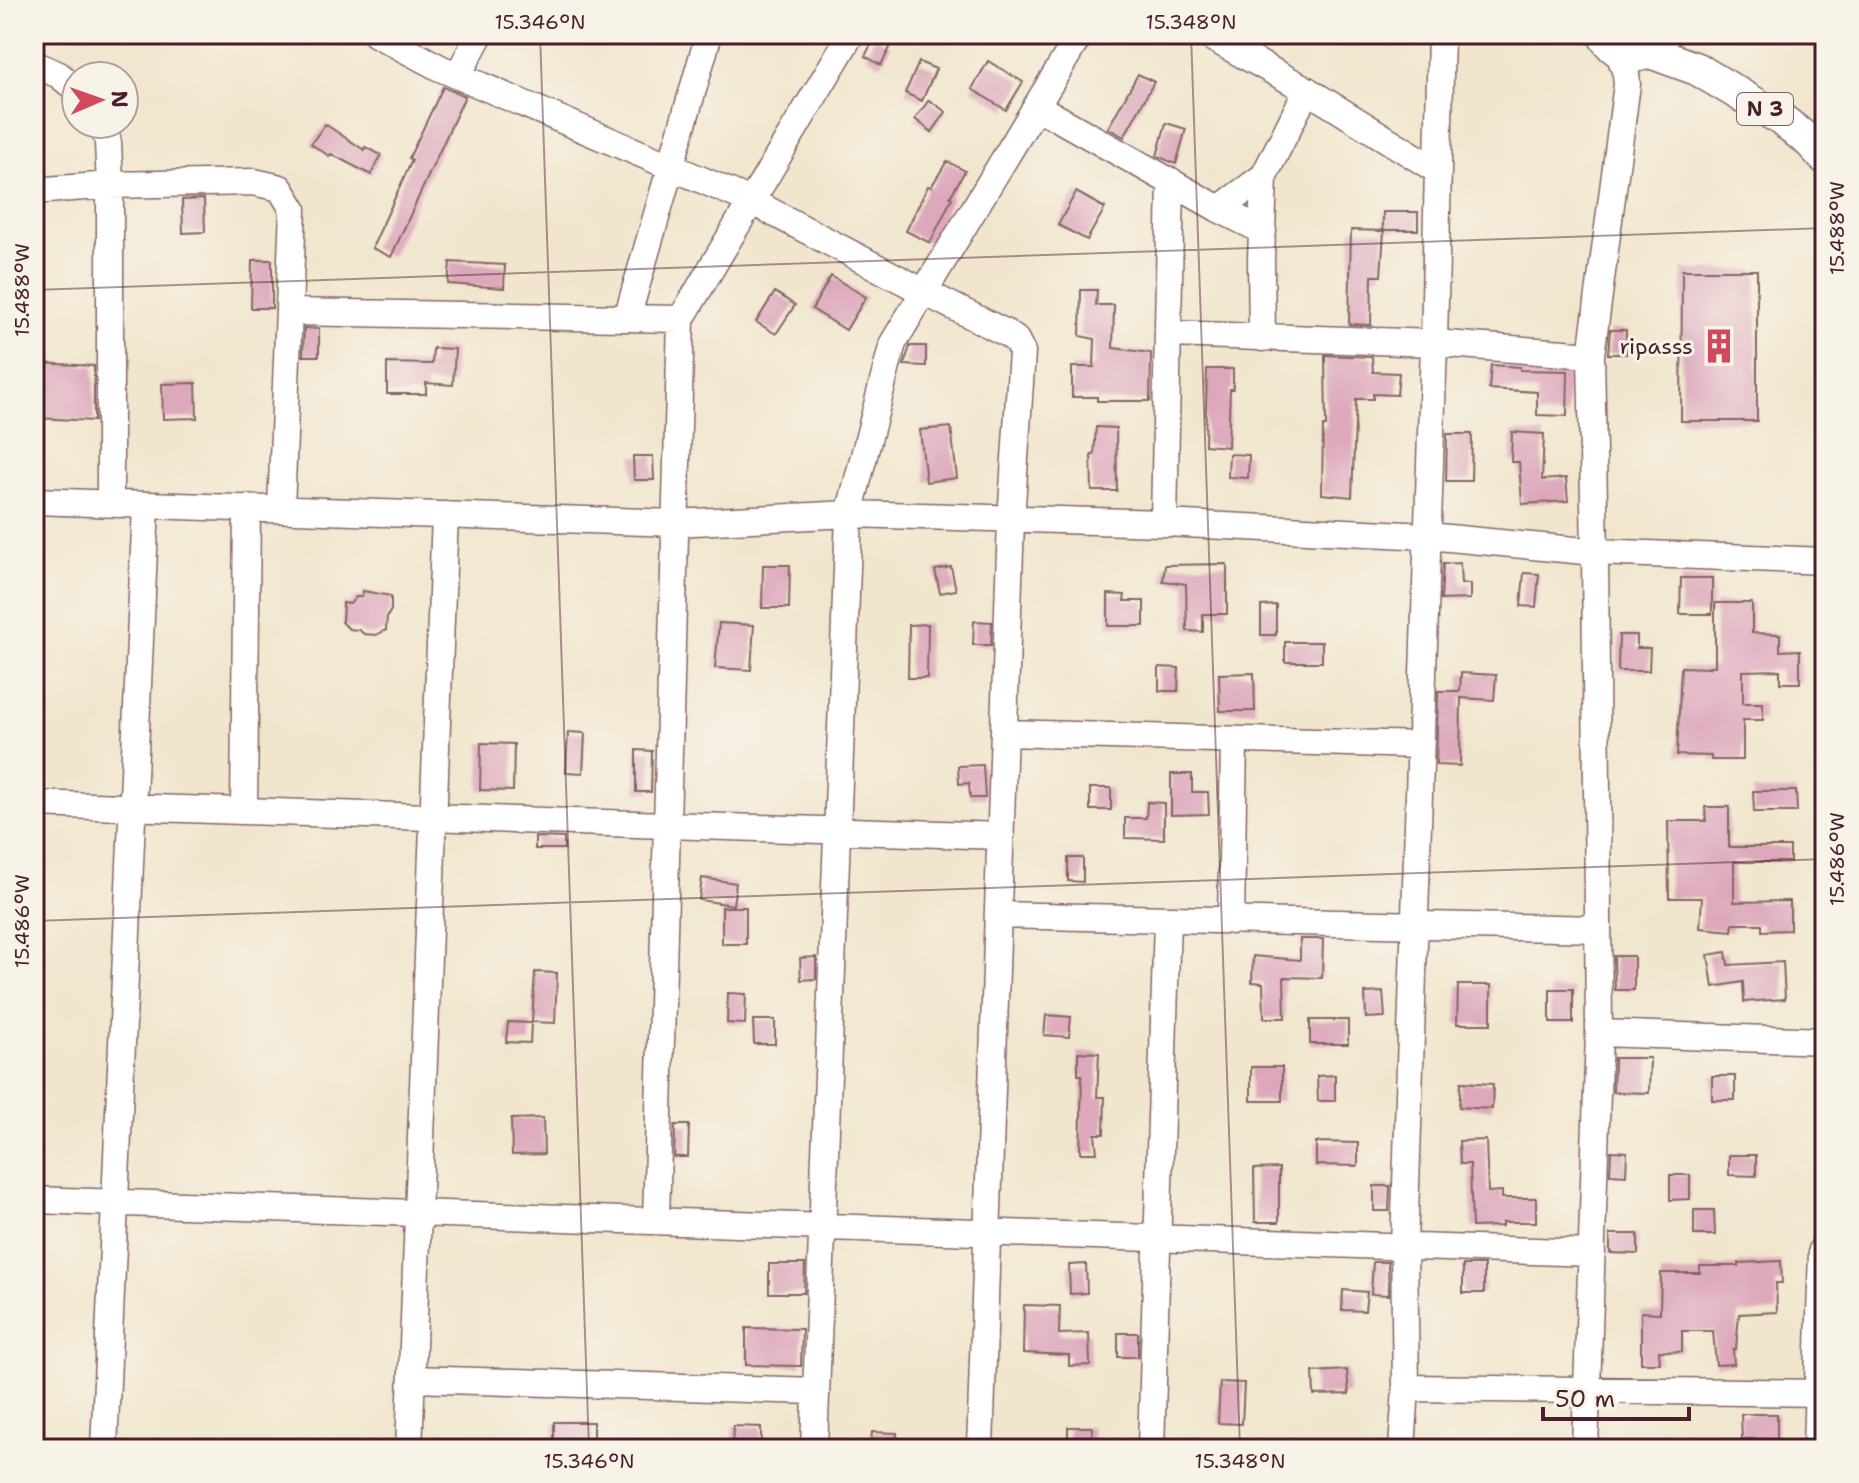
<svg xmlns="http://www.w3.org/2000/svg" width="1859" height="1483" font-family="'Shantell Sans',sans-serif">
	<rect width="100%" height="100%" fill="#f7f3e8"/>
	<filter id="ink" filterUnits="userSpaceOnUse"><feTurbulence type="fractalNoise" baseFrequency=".0125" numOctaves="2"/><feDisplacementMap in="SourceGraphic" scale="16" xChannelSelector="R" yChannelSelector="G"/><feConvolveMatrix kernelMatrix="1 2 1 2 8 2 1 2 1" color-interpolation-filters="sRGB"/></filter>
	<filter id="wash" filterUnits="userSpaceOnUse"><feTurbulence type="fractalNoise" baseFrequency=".006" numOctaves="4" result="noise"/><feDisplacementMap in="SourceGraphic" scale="32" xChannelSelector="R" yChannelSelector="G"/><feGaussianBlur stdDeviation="1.8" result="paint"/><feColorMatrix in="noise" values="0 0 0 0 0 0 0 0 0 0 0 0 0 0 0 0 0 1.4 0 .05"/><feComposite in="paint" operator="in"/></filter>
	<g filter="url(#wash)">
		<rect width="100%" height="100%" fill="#f1e6cd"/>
		<g id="blocks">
			<path fill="#dda8bc" d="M875 37 891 46 881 65 865 56Z
				M988 61 1023 82 1006 110 972 89Z
				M919 62 936 69 922 101 905 93Z
				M1138 74 1154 82 1124 137 1108 128Z
				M443 87 465 96 391 257 372 248 412 160 409 158Z
				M929 100 946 112 932 132 915 119Z
				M1166 123 1186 129 1176 164 1157 156Z
				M325 124 364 150 365 147 381 155 371 175 331 154 329 156 311 144Z
				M947 161 965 171 950 197 952 198 930 243 906 231 928 186 931 187Z
				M1076 192 1105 208 1087 240 1058 225Z
				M204 199 205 232 183 233 182 200Z
				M1383 212H1418V230H1383Z
				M1351 230 1384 231 1381 276H1372L1371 325 1349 324Z
				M252 260H272V308H251Z
				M450 262 505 265 504 288 448 284Z
				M1682 270H1757V421H1681Z
				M831 276 866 297 846 330 812 309Z
				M1081 290H1097L1096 305H1114L1113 348 1151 353 1150 401H1097V397H1072V367H1094L1095 339 1080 336Z
				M775 292 795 305 776 334 756 322Z
				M304 328 319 329V356H303Z
				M1610 330H1626V354H1608Z
				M910 346H926V366L904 365Z
				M433 348 455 349 453 385 426 383V394H387V363L432 364Z
				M1325 355 1372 357 1373 372 1399 373 1397 395 1373 394V399H1356L1352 497 1322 494 1323 426H1326Z
				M39 363 94 366V421L36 418Z
				M1491 365 1520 367V370L1568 371 1567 416 1537 415V392L1489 389Z
				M1207 369H1233V389H1230L1228 447 1205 445Z
				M196 383 197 418 163 419 162 384Z
				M951 427 957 478 926 482 920 430Z
				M1096 427 1116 428 1117 491H1092L1091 455H1094Z
				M1512 432 1544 434 1542 480 1566 478 1568 501 1522 504 1519 462H1511Z
				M1447 434H1472L1471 481H1446Z
				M1229 454 1249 455 1248 478 1228 477Z
				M633 456H653L654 480H634Z
				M1460 563 1461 584H1470V599L1441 600 1443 564Z
				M1227 564V614H1203V632L1187 631 1186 584 1163 581 1165 565Z
				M763 565H790L789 608H762Z
				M951 567 956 590 940 593 935 570Z
				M1524 573 1539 574 1536 607 1521 606Z
				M1681 578H1712V614H1680Z
				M363 591 391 596V610L387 617 386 630 376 635 364 634 359 630 349 629 342 622 343 603 350 604 356 597H362Z
				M1108 594 1125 595 1124 601H1144V626H1108Z
				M1715 603H1752V633L1780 634V651L1800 650V683H1780V670L1743 671V703H1763V720H1743V760H1711V756L1677 755 1681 667 1709 668V666H1715Z
				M1276 605V635H1261V606Z
				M974 621 992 622 991 645H973Z
				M719 623 754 625 751 670 715 668Z
				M928 624 927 678H908L909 625Z
				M1619 635H1637V648H1650L1649 671H1618Z
				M1285 642H1322V662H1285Z
				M1159 667 1179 668 1178 691H1159Z
				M1254 673 1255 711H1220L1219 674Z
				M1461 673 1496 675 1494 700 1461 698 1460 766 1436 765 1438 691H1460Z
				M568 732 585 733 583 773 566 772Z
				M481 743 514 744 513 791 480 790Z
				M636 750 652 751 651 792H636Z
				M983 765 985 798H970L969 783 959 784 958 766Z
				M1171 774H1192V792H1208L1209 814 1171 815Z
				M1090 788H1111V810H1090Z
				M1753 791H1796L1797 812H1754Z
				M1147 802 1164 803V839L1125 838V818H1146Z
				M1705 807H1729V847H1790V862H1734V902L1790 901V930L1762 931V924H1733L1732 931 1700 928 1702 898H1669L1668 821H1706Z
				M535 837 564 838V849H535Z
				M1068 858H1083V882L1068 881Z
				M702 878 736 883 733 905 699 900Z
				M722 907H746V944H722Z
				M1300 939H1323L1322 978 1284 977 1285 1018H1264L1263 983 1252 982 1253 956 1300 960Z
				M1726 952 1728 965 1783 962 1785 999 1744 1002 1743 982 1713 987 1708 955Z
				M1614 956H1634V990H1615Z
				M816 957V979L801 980 800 958Z
				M535 972 557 973 555 1023 532 1022Z
				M1458 985H1491V1024H1457Z
				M1550 989H1573V1023H1550Z
				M1383 992 1385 1017 1366 1018 1365 993Z
				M728 993 746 994 745 1024 727 1023Z
				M1046 1015 1071 1017 1069 1037 1044 1035Z
				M753 1020H775V1044H754Z
				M1310 1020H1348V1044H1310Z
				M508 1022 531 1023 530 1043 506 1042Z
				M1078 1052 1099 1053 1097 1097H1105L1104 1134H1095L1097 1153H1080L1082 1075H1078Z
				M1614 1058H1650L1649 1093 1613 1092Z
				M1251 1067H1282V1101H1251Z
				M1335 1075V1101H1318L1317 1076Z
				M1712 1076H1735V1100H1712Z
				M1461 1082 1493 1084 1492 1109 1459 1107Z
				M543 1118 544 1154 512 1155 511 1119Z
				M675 1125H689L688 1157H674Z
				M1486 1140 1488 1192 1502 1191V1198H1536V1222H1502V1226L1472 1227 1470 1164H1460L1459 1141Z
				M1316 1142 1358 1143V1166L1316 1165Z
				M1611 1151 1627 1152 1626 1175 1610 1174Z
				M1729 1155H1756V1176L1729 1175Z
				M1279 1168V1222H1255L1254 1169Z
				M1670 1175H1690V1199L1670 1200Z
				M1374 1186H1390L1389 1211H1374Z
				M1694 1210H1714L1715 1235H1694Z
				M1610 1234H1638V1254L1610 1253Z
				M1781 1261 1782 1283H1776L1777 1312 1739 1314 1736 1349H1733L1734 1364 1716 1365 1713 1331H1682V1352L1659 1351 1660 1363H1641V1312L1660 1313 1661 1273H1700V1266H1739V1263Z
				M1373 1262H1388L1389 1295 1371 1294Z
				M769 1264H805L804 1293H769Z
				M1086 1264 1087 1293 1070 1294 1069 1265Z
				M1463 1265H1484V1293H1463Z
				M1343 1290 1367 1292 1365 1311 1342 1310Z
				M1024 1305 1060 1306 1059 1334 1089 1333 1090 1365 1069 1366V1355L1023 1353Z
				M746 1328 802 1329 801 1366 746 1365Z
				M1118 1333H1138V1357H1118Z
				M1347 1370 1349 1394 1314 1395 1313 1372Z
				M1220 1382 1244 1383 1242 1424 1218 1423Z
				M1741 1414H1777V1439H1742Z
				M554 1422H593V1449H554Z
				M733 1426 761 1427V1449H732Z
				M1068 1427H1092V1449H1068Z
				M872 1432 897 1433 896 1449H870Z"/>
		</g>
	</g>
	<g filter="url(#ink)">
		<use href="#blocks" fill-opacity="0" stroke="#846564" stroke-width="2"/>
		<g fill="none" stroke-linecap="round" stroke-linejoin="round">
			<g stroke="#846564" stroke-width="29">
				<path id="minor" d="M376 34 440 68 751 201 924 292 1006 333 1016 340 1022 352 1011 520 980 1449
					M1205 34 1307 90 1438 171
					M34 64 59 75 76 89
					M458 75 480 34
					M1036 106 1219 209 1263 231
					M104 124 108 143 110 185V503
					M34 191 110 185 254 182 280 188 293 209 281 509
					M1219 209 1264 176
					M289 312 681 319
					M627 318 709 34
					M1169 334 1434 343 1591 355
					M1262 338 1261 260 1264 176 1307 90
					M34 501 675 523 849 514 1164 523 1428 536 1595 552 1825 561
					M1164 523 1171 181
					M1005 733 1420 745
					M34 804 1001 836
					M244 811 247 508
					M998 915 1598 929
					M1231 921 1234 740
					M1599 1033 1825 1041
					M34 1200 1592 1253
					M656 1221 681 319 851 34
					M412 1379 816 1391
					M1406 1388 1825 1393
					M104 1449 146 505
					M409 1449 445 515
					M814 1449 849 514 893 343 1080 34
					M1151 1449 1167 919
					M1402 1449 1406 1388 1404 1246 1434 343 1441 34
					M1585 1449 1599 1033 1595 552 1591 355 1627 84 1626 74 1619 52"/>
			</g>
			<g stroke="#846564" stroke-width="35">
				<path id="major" d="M1603 34C1618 61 1646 63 1663 37
					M1650 52 1697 69 1781 119 1810 142 1825 158
					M1819 1449 1825 1250"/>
			</g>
			<use href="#minor" stroke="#fff" stroke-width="26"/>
			<use href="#major" stroke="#fff" stroke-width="32"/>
		</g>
	</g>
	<path fill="none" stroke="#4a1f2b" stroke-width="2" stroke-opacity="0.45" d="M540 34 589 1449M1191 34 1240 1449M34 290 1825 228M34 921 1825 859"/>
	<defs>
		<g id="building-bare" transform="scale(2.76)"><path d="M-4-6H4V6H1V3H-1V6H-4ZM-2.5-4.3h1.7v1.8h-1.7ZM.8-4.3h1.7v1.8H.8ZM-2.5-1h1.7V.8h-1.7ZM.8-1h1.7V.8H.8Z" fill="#d1495b" stroke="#f7f3e8" stroke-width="2.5" paint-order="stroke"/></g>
	</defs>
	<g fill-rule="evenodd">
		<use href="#building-bare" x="1719" y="346"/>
	</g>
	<g text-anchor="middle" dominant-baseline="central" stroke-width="6" stroke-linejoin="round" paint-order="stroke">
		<rect fill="#f7f3e8" stroke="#7e5f64" stroke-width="2" x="1737" y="93" width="56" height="32" rx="6"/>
		<g font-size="20" font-weight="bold" fill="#4a1f2b">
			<text x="1765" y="109">N 3</text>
		</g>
		<g font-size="22" fill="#4a1f2b" stroke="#f7f3e8" text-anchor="end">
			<text x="1693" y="346">ripasss</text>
		</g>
	</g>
	<rect width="1859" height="1483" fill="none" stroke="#f7f3e8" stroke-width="88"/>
	<g transform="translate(100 100) rotate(88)"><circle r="38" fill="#f7f3e8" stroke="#b29e9c" stroke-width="2"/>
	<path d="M0-6L14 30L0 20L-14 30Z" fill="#d1495b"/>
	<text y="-12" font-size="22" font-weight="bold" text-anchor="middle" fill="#4a1f2b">N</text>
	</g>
	<path d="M1543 1407v12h146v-12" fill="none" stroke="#4a1f2b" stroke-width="4"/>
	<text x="1555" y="1407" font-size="24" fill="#4a1f2b" stroke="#f7f3e8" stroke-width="6" paint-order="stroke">50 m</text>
	<rect x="44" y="44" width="1771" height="1395" fill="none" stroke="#4a1f2b" stroke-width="3"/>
	<g font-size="20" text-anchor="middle" fill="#4a1f2b">
		<text x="540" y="29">15.346°N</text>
		<text x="1191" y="29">15.348°N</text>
		<text transform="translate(1837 228) rotate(-90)" y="7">15.488°W</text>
		<text transform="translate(22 290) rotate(-90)" y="7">15.488°W</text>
		<text transform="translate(1837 859) rotate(-90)" y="7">15.486°W</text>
		<text transform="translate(22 921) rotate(-90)" y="7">15.486°W</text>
		<text x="589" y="1468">15.346°N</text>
		<text x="1240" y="1468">15.348°N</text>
	</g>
</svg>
